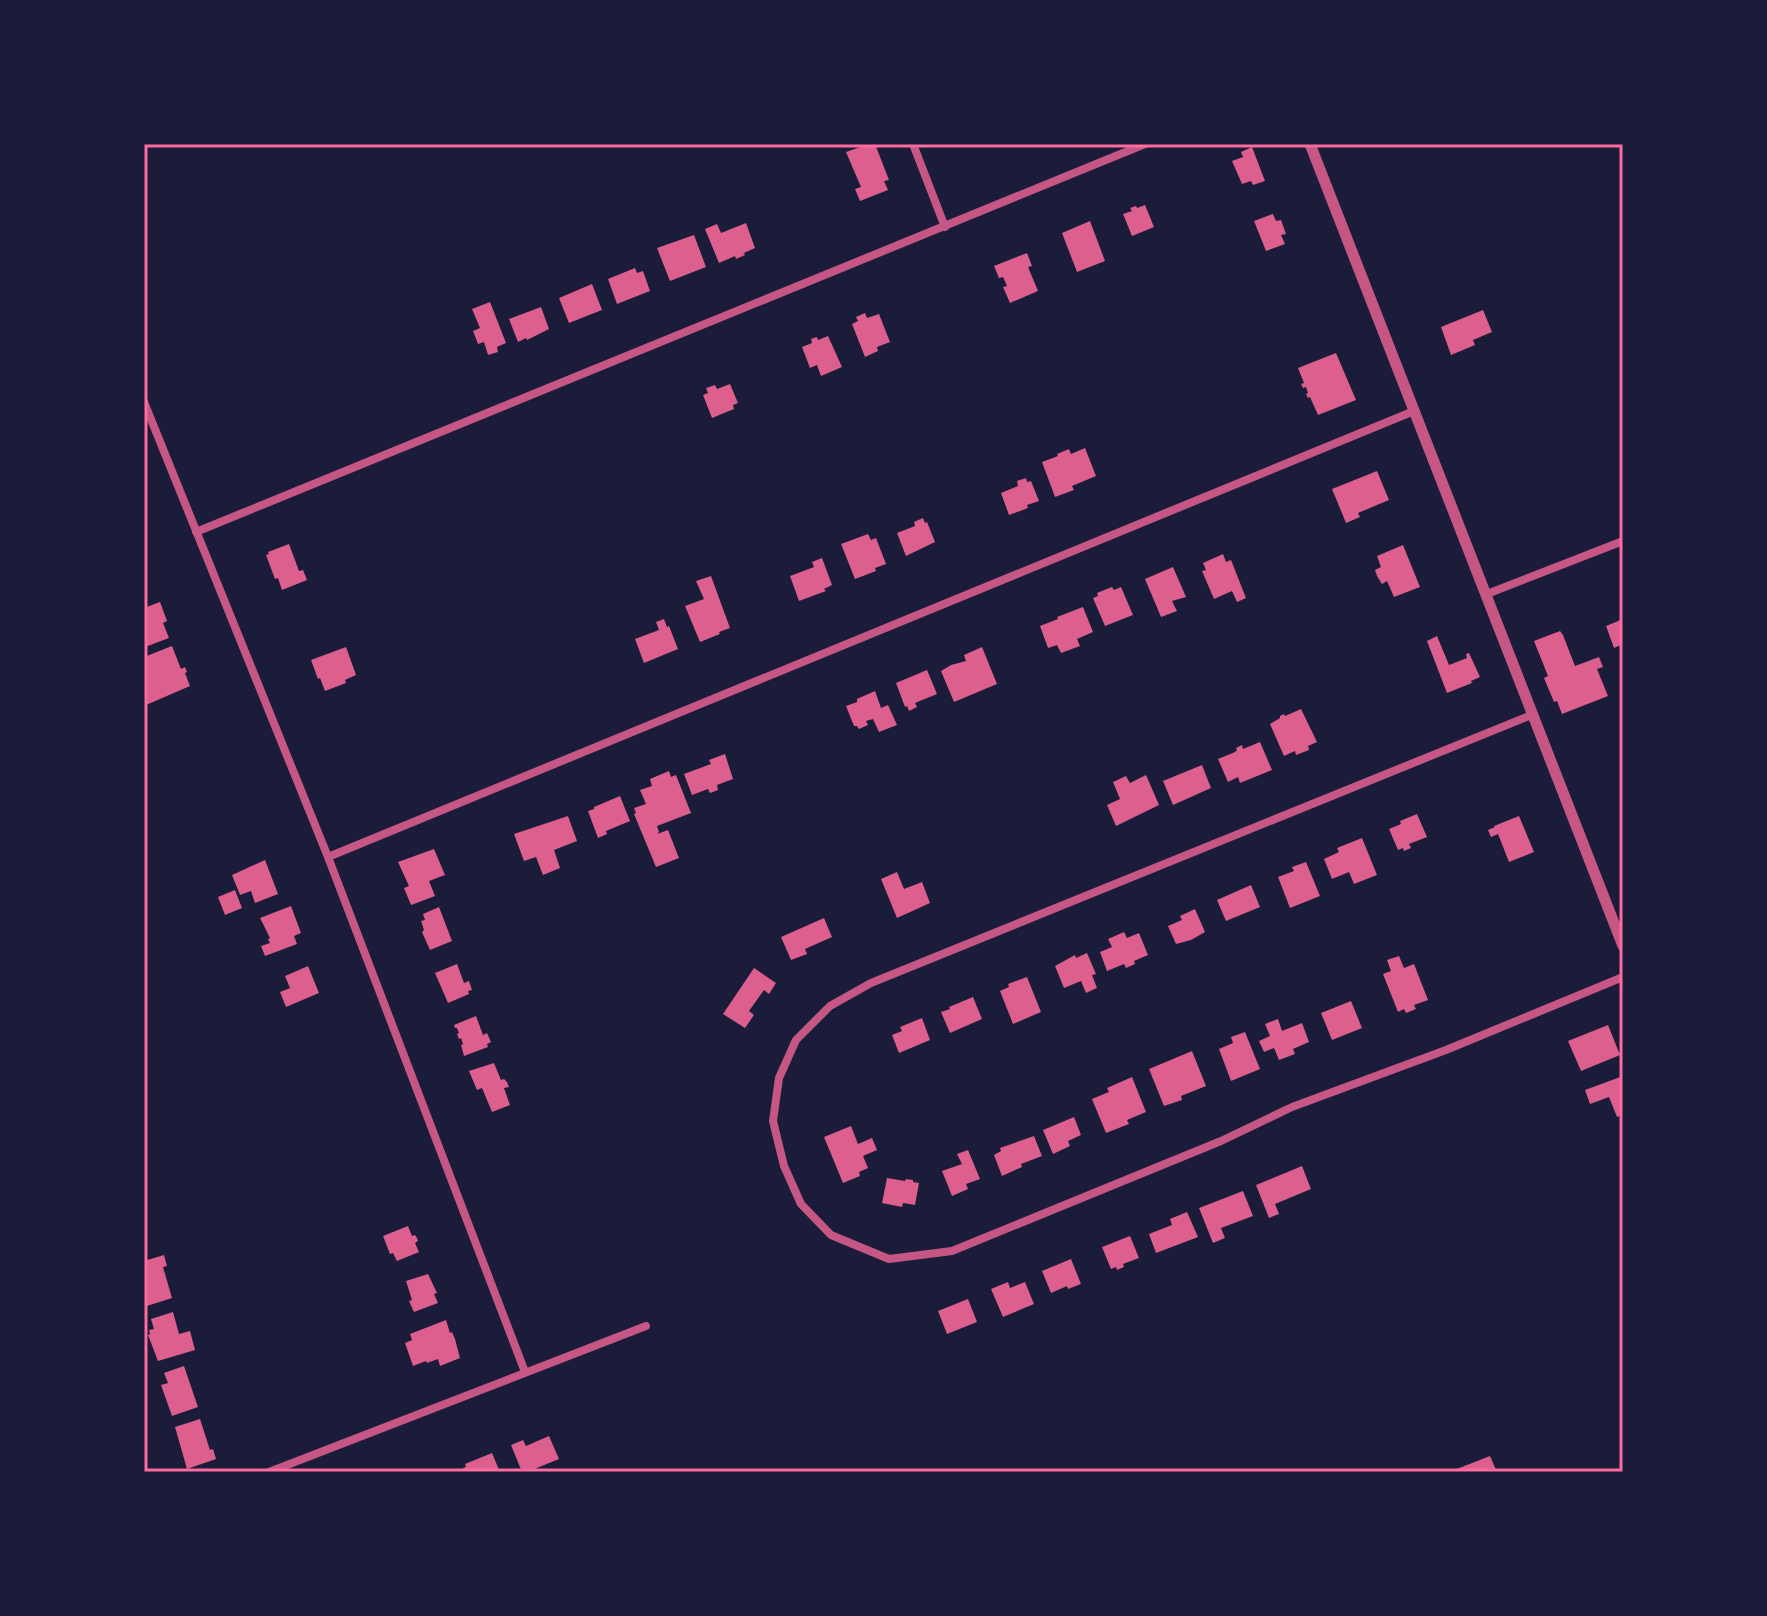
<svg xmlns="http://www.w3.org/2000/svg" width="1767" height="1616" font-family="'Sofia Sans Condensed',sans-serif">
	<rect width="100%" height="100%" fill="#1b1b3a"/>
	<path fill="#dd5f8e" d="M869 144H875L889 180 884 181 888 190 860 201 855 189 861 187 846 152Z
		M1252 147 1265 181 1253 185 1251 181 1242 184 1232 161 1243 157 1241 152Z
		M1145 205 1154 227 1132 236 1123 214 1132 211 1130 208 1136 206 1137 208Z
		M1273 214 1276 221 1281 220 1286 234 1281 235 1285 244 1266 251 1254 221Z
		M1090 221 1105 261 1077 272 1062 233Z
		M746 223 755 248 744 253 745 255 736 259 735 256 719 263 705 229 717 224 721 233Z
		M694 235 706 267 670 281 657 248Z
		M1027 253 1032 266 1028 267 1038 291 1010 303 1003 287 1007 286 1003 277 999 278 994 266Z
		M635 268 637 273 643 271 650 291 617 304 608 279Z
		M592 284 602 310 569 323 559 298Z
		M490 302 506 343 497 347 498 352 488 355 484 342 478 344 473 331 480 328 472 309Z
		M541 307 549 329 527 340 526 338 518 342 509 319Z
		M1483 310 1492 332 1473 340 1475 345 1451 355 1441 327Z
		M865 313 867 318 879 314 890 342 877 347 878 351 865 357 852 324 858 321 856 317Z
		M828 336 842 367 821 376 817 365 810 368 802 347 812 343 811 339 817 337 818 340Z
		M1336 353 1356 400 1318 415 1310 397 1308 398 1306 394 1308 393 1306 387 1303 388 1301 384 1304 383 1298 368Z
		M730 384 738 403 733 405 734 409 712 418 703 395 708 393 706 388 715 385 717 389Z
		M1085 448 1096 476 1072 486 1074 490 1055 497 1042 462 1058 456 1057 454 1069 449 1071 454Z
		M1377 471 1389 500 1358 513 1360 517 1346 523 1332 489Z
		M1026 478 1027 482 1031 481 1039 501 1027 505 1028 508 1009 515 1001 493 1018 486 1017 481Z
		M923 518 925 523 927 522 935 542 906 556 897 533 915 526 914 522Z
		M868 534 871 540 876 538 886 564 875 568 876 571 855 579 841 544Z
		M289 544 299 571 303 570 307 580 282 590 278 578 275 579 266 555 269 554 268 552Z
		M1403 545 1420 587 1394 597 1387 581 1382 584 1377 576 1375 570 1381 567 1377 556Z
		M1223 554 1226 562 1231 560 1246 598 1237 602 1232 591 1214 599 1202 571 1206 570 1203 563Z
		M822 558 832 585 824 589 826 591 799 601 790 576 814 567 812 562Z
		M1173 567 1186 597 1172 601 1177 611 1161 617 1145 579Z
		M711 576 730 628 719 632 720 634 700 642 685 606 704 599 696 581Z
		M1112 587 1114 590 1121 587 1133 615 1105 626 1093 598 1098 596 1097 593Z
		M160 602 167 621 163 623 169 638 145 647 144 608Z
		M1083 607 1093 632 1077 639 1080 646 1061 653 1057 645 1048 648 1040 626 1058 619 1057 617Z
		M664 619 667 627 669 626 678 649 644 663 635 639 659 630 656 622Z
		M1623 619V644L1614 648 1606 626Z
		M1560 631 1563 635 1575 666 1599 657 1603 667 1597 669 1608 696 1562 714 1557 701 1554 702 1544 678 1548 676 1534 641Z
		M1437 636 1449 665 1467 658 1466 654 1469 653 1480 677 1471 681 1472 683 1447 693 1427 641Z
		M172 646 181 669 185 667 187 672 185 673 190 686 146 705 144 700V657Z
		M346 647 356 675 345 680 346 683 325 691 320 678 318 679 311 660Z
		M982 647 997 684 954 702 941 671 951 665 966 661 964 655Z
		M927 670 937 694 915 703 917 707 909 711 907 706 905 707 896 683Z
		M875 691 881 708 888 705 897 725 879 732 873 719 866 721 868 725 859 729 857 726H854L846 706 857 702V699Z
		M1301 709 1317 742 1308 746 1309 750 1296 755 1295 751 1284 756 1270 724 1280 718V716L1284 714 1285 716Z
		M1260 742 1272 770 1240 783 1238 777 1228 782 1218 759 1235 752 1237 750 1236 748 1242 745 1243 749Z
		M725 754 733 779 717 785 718 790 710 793 708 789 692 795 684 774 711 764 709 760Z
		M1202 765 1211 788 1173 805 1163 781Z
		M669 771 671 777 676 775 691 813 657 826 659 832 657 834 668 830 679 858 656 867 634 814 636 813 634 808 646 804 640 790 652 786 650 779Z
		M1146 775 1159 805 1116 826 1107 805 1120 799 1113 782 1126 776 1130 783Z
		M620 796 630 821 606 831 607 834 598 838 588 811 594 809V807Z
		M1417 814 1427 837 1409 844 1411 848 1404 851 1403 848 1398 850 1389 829 1401 824 1400 821Z
		M568 816 577 841 554 850 560 868 543 875 536 857 524 861 514 834Z
		M1519 816 1534 852 1509 862 1498 834 1491 837 1488 830 1495 827 1494 826Z
		M1362 838 1377 875 1354 884 1349 872 1332 879 1324 859 1339 852 1337 848Z
		M434 849 445 875 429 881 435 896 411 905 404 888 409 886 398 862Z
		M265 860 278 894 255 903 251 891 240 895 232 875Z
		M1306 862 1320 896 1290 908 1278 877 1294 871 1292 867Z
		M897 872 904 889 922 882 930 903 897 918 881 879Z
		M1251 885 1260 907 1226 921 1217 900Z
		M235 890 242 908 225 915 218 897Z
		M291 906 301 933 294 936 297 944 265 956 261 946 270 943 268 939 270 938 260 918Z
		M439 907 452 941 430 950 422 932 424 930 421 921 425 920 423 914Z
		M1195 909 1205 932 1191 940 1176 944 1168 926 1182 920 1180 916Z
		M824 918 832 937 805 949 807 954 791 960 781 937Z
		M1124 932 1127 938 1139 933 1148 955 1134 961 1135 964 1126 968 1124 964 1107 971 1100 952 1112 947 1108 939Z
		M1087 953 1096 974 1092 975 1097 988 1086 993 1081 981 1064 988 1055 966 1075 955 1076 958Z
		M1399 956 1404 968 1414 964 1428 1000 1414 1005 1416 1009 1406 1013 1404 1009 1398 1012 1383 974 1391 971 1387 960Z
		M457 964 464 983 469 981 472 990 468 991 469 994 448 1003 435 973Z
		M308 966 319 993 286 1007 280 992 290 988 285 976Z
		M754 968 776 983 769 994 764 990 749 1011 754 1015 745 1028 723 1014Z
		M1027 977 1041 1012 1013 1024 1000 991 1009 987 1008 984Z
		M973 997 982 1019 950 1033 941 1012 950 1009 949 1007Z
		M1351 1001 1362 1028 1332 1040 1321 1013Z
		M476 1016 483 1035 487 1033 491 1042 487 1044 488 1047 464 1056 461 1045 463 1044 461 1038 459 1039 457 1034 459 1033 457 1028H455L454 1025Z
		M922 1018 930 1040 899 1053 892 1035 902 1031 900 1027Z
		M1278 1019 1282 1031 1302 1023 1309 1042 1293 1049 1295 1054 1279 1060 1274 1048 1264 1052 1259 1041 1270 1036 1265 1024Z
		M1608 1025 1620 1055 1581 1071 1568 1041Z
		M1245 1032 1260 1069 1231 1081 1219 1049 1233 1043 1231 1037Z
		M1192 1051 1206 1086 1181 1096 1182 1100 1164 1106 1149 1069Z
		M494 1063 501 1080 504 1079 507 1082 509 1087 504 1088 510 1105 492 1112 482 1088 477 1090 469 1071Z
		M1623 1076V1115L1617 1117 1609 1097 1590 1104 1585 1090Z
		M1132 1077 1146 1112 1127 1120 1129 1124 1106 1133 1092 1099 1109 1092 1107 1088Z
		M1074 1117 1081 1135 1068 1141 1070 1146 1053 1154 1043 1130Z
		M851 1126 858 1144 872 1138 877 1150 863 1156 868 1168 859 1172 860 1176 843 1183 824 1137Z
		M1034 1136 1042 1156 1021 1164 1022 1167 1002 1176 994 1155 1001 1151 1000 1148Z
		M968 1150 980 1179 966 1184 968 1189 952 1196 942 1171 962 1164 957 1154Z
		M1302 1166 1311 1189 1275 1204 1279 1214 1269 1218 1256 1185Z
		M887 1178 905 1181 906 1179 913 1180V1182L919 1183 915 1205 903 1203 902 1207 882 1203Z
		M1243 1191 1253 1216 1221 1228 1225 1238 1213 1243 1199 1208Z
		M1187 1212 1198 1237 1156 1253 1149 1234 1172 1225 1170 1219Z
		M408 1226 412 1236 415 1235 417 1238 418 1241 415 1243 419 1252 397 1261 393 1253 390 1254 383 1236Z
		M1130 1236 1139 1258 1123 1264 1124 1267 1117 1270 1116 1267 1111 1269 1102 1247Z
		M164 1255 167 1266 163 1267 172 1298 147 1306 144 1295V1261Z
		M1071 1259 1081 1284 1068 1289 1067 1286 1051 1293 1042 1271Z
		M428 1274 437 1293 434 1294 438 1303 414 1312 409 1301 412 1300 406 1281Z
		M1008 1282 1010 1288 1025 1282 1034 1304 1003 1317 991 1289Z
		M968 1299 977 1322 947 1334 938 1311Z
		M173 1312 179 1334 190 1331 195 1350 158 1361 148 1335 150 1334 149 1330 154 1329 151 1319Z
		M446 1320 450 1333 452 1332 455 1339 460 1358 440 1366 438 1359 427 1363 426 1361 413 1366 405 1343 412 1340 410 1334Z
		M184 1366 198 1407 172 1416 161 1385 168 1383 164 1373Z
		M200 1419 210 1450 213 1449 216 1459 187 1469 175 1427Z
		M549 1436 559 1459 527 1472H522L511 1445 523 1440 526 1446Z
		M492 1453 500 1472H464L463 1468 466 1467 465 1464Z
		M1490 1456 1497 1472H1449Z"/>
	<g fill="none" stroke-linecap="round" stroke-linejoin="round">
		<path stroke="#c65784" stroke-width="8" d="M913 144 945 227
			M144 402 328 857 525 1372
			M196 532 1145 144
			M1487 594 1623 541
			M1534 714 871 983 830 1006 796 1040 779 1078 773 1121 784 1166 801 1204 831 1235 889 1259 952 1251 1221 1141 1292 1107 1446 1050 1623 977
			M328 857 1414 411
			M269 1472 646 1326"/>
		<path stroke="#c65784" stroke-width="11" d="M1310 144 1623 946"/>
	</g>
	<rect width="1767" height="1616" fill="none" stroke="#1b1b3a" stroke-width="292"/>
	<rect x="146" y="146" width="1475" height="1324" fill="none" stroke="#ff6b9d" stroke-width="3"/>
</svg>
